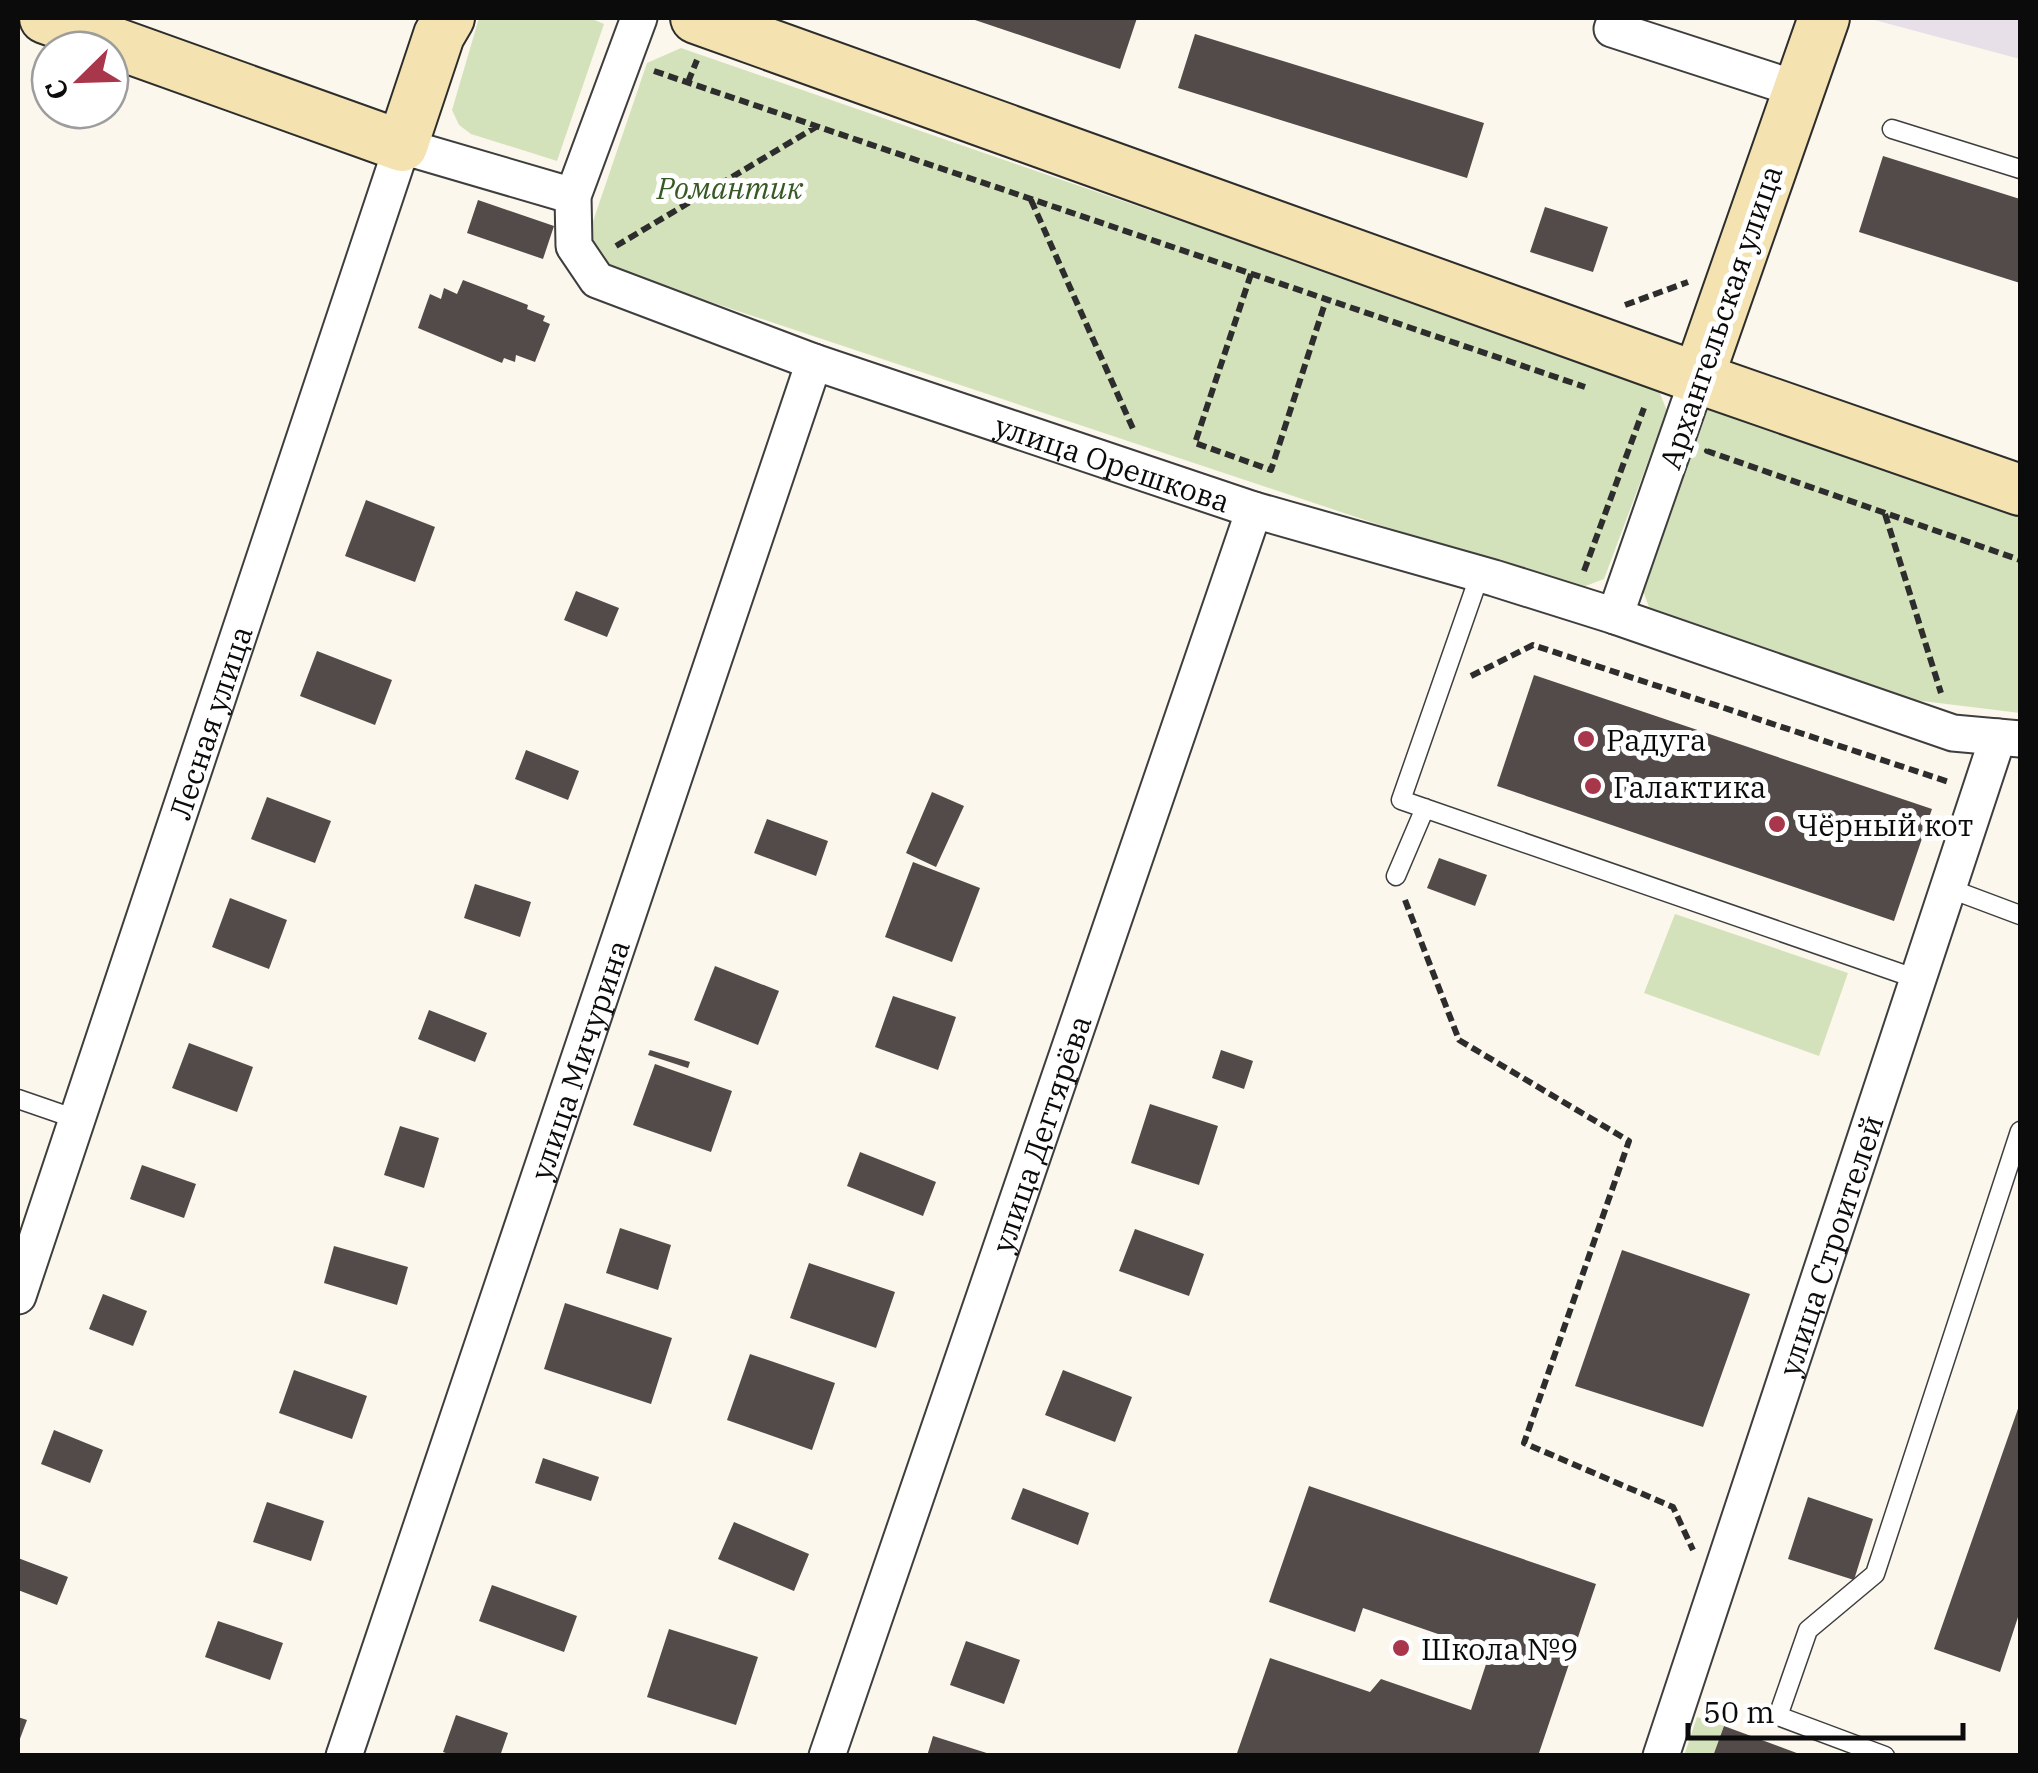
<svg xmlns="http://www.w3.org/2000/svg" width="2038" height="1773" font-family="'IBM Plex Serif',serif">
	<rect width="100%" height="100%" fill="#fcf7ec"/>
	<path fill="#e7e0e9" d="M1867 18H2020V59Z"/>
	<path fill="#d4e2bb" d="M479 18H590L604 24 557 161 471 134 459 125 452 110Z
		M681 48 1657 386 1667 411 1604 579 1575 590 600 265 588 236 647 63Z
		M1703 403 2020 514V713L1914 700 1649 607 1640 583Z
		M1675 914 1848 973 1819 1056 1644 993Z
		M1697 1717 1724 1726 1713 1755 1684 1756Z"/>
	<path fill="#524b49" d="M969 18H1137L1120 69Z
		M1195 34 1484 123 1467 178 1178 88Z
		M1883 156 2020 199V283L1859 232Z
		M478 200 554 226 543 259 467 233Z
		M1545 207 1608 227 1593 272 1530 252Z
		M463 280 528 305 527 309 545 316 543 321 550 324 535 362 516 355 515 362 504 358 502 363 418 328 430 294 441 299 444 288 457 294Z
		M366 500 435 527 415 582 345 556Z
		M576 591 619 608 607 637 564 620Z
		M317 651 392 680 375 725 300 696Z
		M1534 675 1932 809 1894 921 1497 786Z
		M526 750 579 771 568 800 515 779Z
		M932 792 964 806 936 867 906 853Z
		M267 797 331 821 315 863 251 839Z
		M767 819 828 841 816 876 754 853Z
		M1439 858 1487 875 1475 906 1427 888Z
		M913 862 980 888 952 962 885 937Z
		M475 884 531 902 520 937 464 918Z
		M230 898 287 920 269 969 212 947Z
		M715 966 779 991 758 1045 694 1020Z
		M893 996 956 1017 938 1070 875 1047Z
		M429 1010 487 1033 475 1062 418 1039Z
		M189 1043 253 1067 237 1112 172 1088Z
		M650 1050 690 1062 688 1068 648 1055Z
		M1221 1050 1253 1061 1244 1089 1212 1078Z
		M655 1064 732 1091 711 1152 633 1125Z
		M1150 1104 1218 1126 1199 1185 1131 1163Z
		M400 1126 439 1138 424 1188 384 1175Z
		M860 1152 936 1182 923 1216 847 1186Z
		M142 1165 196 1184 184 1218 130 1199Z
		M620 1228 671 1245 658 1290 606 1273Z
		M1135 1229 1204 1254 1189 1296 1119 1271Z
		M334 1246 408 1267 397 1305 324 1283Z
		M1622 1250 1750 1294 1703 1427 1575 1386Z
		M809 1263 895 1292 876 1348 790 1318Z
		M103 1294 147 1311 133 1346 89 1329Z
		M565 1303 672 1338 651 1404 544 1369Z
		M750 1354 835 1383 812 1450 727 1420Z
		M294 1370 367 1396 352 1439 279 1413Z
		M1063 1370 1132 1397 1115 1442 1045 1415Z
		M2020 1403V1611L2000 1672 1934 1649Z
		M54 1430 103 1450 90 1483 41 1464Z
		M543 1458 599 1477 591 1501 535 1483Z
		M1309 1486 1596 1584 1538 1756H1236L1270 1658 1370 1692 1381 1679 1471 1710 1490 1652 1363 1608 1355 1632 1269 1602Z
		M1023 1488 1089 1513 1078 1545 1011 1519Z
		M1808 1497 1873 1519 1854 1580 1788 1559Z
		M267 1502 324 1521 311 1561 253 1542Z
		M734 1522 809 1554 794 1591 718 1559Z
		M18 1558 68 1577 57 1605 18 1590Z
		M492 1585 577 1616 564 1652 479 1621Z
		M218 1621 283 1643 270 1680 205 1657Z
		M669 1629 758 1657 736 1725 647 1697Z
		M966 1641 1020 1660 1004 1704 950 1685Z
		M456 1715 508 1733 500 1756H454L443 1752Z
		M18 1717 27 1720 18 1744Z
		M1724 1726 1802 1755V1756H1713Z
		M933 1736 993 1755V1756H927Z"/>
	<g fill="none" stroke-linecap="round" stroke-linejoin="round">
		<g stroke="#3e3e3e" stroke-width="21">
			<path id="lane" d="M1892 129 2020 169
				M1480 574 1401 800 1917 979
				M1396 876 1425 808
				M1948 888 2020 915
				M18 1099 76 1119
				M1885 1756 1778 1716 1808 1630 1875 1574 2020 1131"/>
		</g>
		<g stroke="#3e3e3e" stroke-width="39">
			<g id="street">
				<path id="s1" d="M639 18 573 196 574 246 597 280 814 362 1254 510 1494 578 1615 616 1953 733 2020 739"/>
				<path d="M1616 18 1612 29 1800 90"/>
				<path d="M1615 616 1698 378"/>
				<path id="s2" d="M18 1296 402 146 573 196"/>
				<path id="s3" d="M344 1756 814 362"/>
				<path id="s4" d="M827 1756 1254 510"/>
				<path id="s5" d="M1661 1756 1998 737"/>
			</g>
		</g>
		<g stroke="#2d2d2d" stroke-width="54">
			<path id="secondary" d="M45 18 402 146 439 35 449 18
				M696 18 1698 378 2020 490
				M1698 378 1824 18"/>
		</g>
		<path stroke="#2d2d2d" stroke-width="6" stroke-dasharray="10 5" stroke-linecap="butt" d="M654 71 1585 387
			M688 82 697 60
			M1031 200 1134 431
			M616 246 816 127
			M1251 274 1195 443 1271 470 1326 300
			M1625 305 1688 282
			M1708 450 1707 451 2020 560
			M1885 514 1941 693
			M1584 571 1644 408
			M1471 676 1533 645 1949 782
			M1405 900 1459 1040 1629 1141 1524 1443 1673 1507 1693 1550"/>
		<use href="#lane" stroke="#fff" stroke-width="18"/>
		<use href="#street" stroke="#fff" stroke-width="35"/>
		<use href="#secondary" stroke="#f4e3b0" stroke-width="50"/>
	</g>
	<g fill="#a8374c" stroke="#fff" stroke-width="4">
		<circle cx="1586" cy="739" r="10"/>
		<circle cx="1593" cy="786" r="10"/>
		<circle cx="1777" cy="824" r="10"/>
		<circle cx="1401" cy="1648" r="10"/>
	</g>
	<g text-anchor="middle" dominant-baseline="central" stroke-width="10" stroke-linejoin="round" paint-order="stroke">
		<g font-size="30" font-style="italic" fill="#375925" stroke="#fff">
			<text x="730" y="187">Романтик</text>
		</g>
		<g font-size="30" fill="#0b0b0b" stroke="#fff">
			<text transform="translate(1720 317) rotate(-71)">Архангельская улица</text>
			<text stroke="none"><textPath href="#s1" startOffset="828">улица Орешкова</textPath></text>
			<text stroke="none"><textPath href="#s2" startOffset="605">Лесная улица</textPath></text>
			<text stroke="none"><textPath href="#s3" startOffset="735">улица Мичурина</textPath></text>
			<text stroke="none"><textPath href="#s4" startOffset="658">улица Дегтярёва</textPath></text>
			<text stroke="none"><textPath href="#s5" startOffset="538">улица Строителей</textPath></text>
		</g>
		<g font-size="30" fill="#0b0b0b" stroke="#fff" text-anchor="start">
			<text x="1606" y="739">Радуга</text>
			<text x="1613" y="786">Галактика</text>
			<text x="1797" y="824">Чёрный кот</text>
			<text x="1421" y="1648">Школа №9</text>
		</g>
	</g>
	<rect width="2038" height="1773" fill="none" stroke="#0b0b0b" stroke-width="40"/>
	<g transform="translate(80 80) rotate(247)"><circle r="48" fill="#ffffff" stroke="#9d9d9d" stroke-width="2.5"/>
	<path d="M0-8L18 38L0 25L-18 38Z" fill="#a8374c"/>
	<text y="-15" font-size="28" font-weight="bold" text-anchor="middle" fill="#0b0b0b">С</text>
	</g>
	<path d="M1688 1723v15h275v-15" fill="none" stroke="#0b0b0b" stroke-width="5"/>
	<text x="1703" y="1723" font-size="30" fill="#0b0b0b" stroke="#ffffff" stroke-width="8" paint-order="stroke">50 m</text>
</svg>
